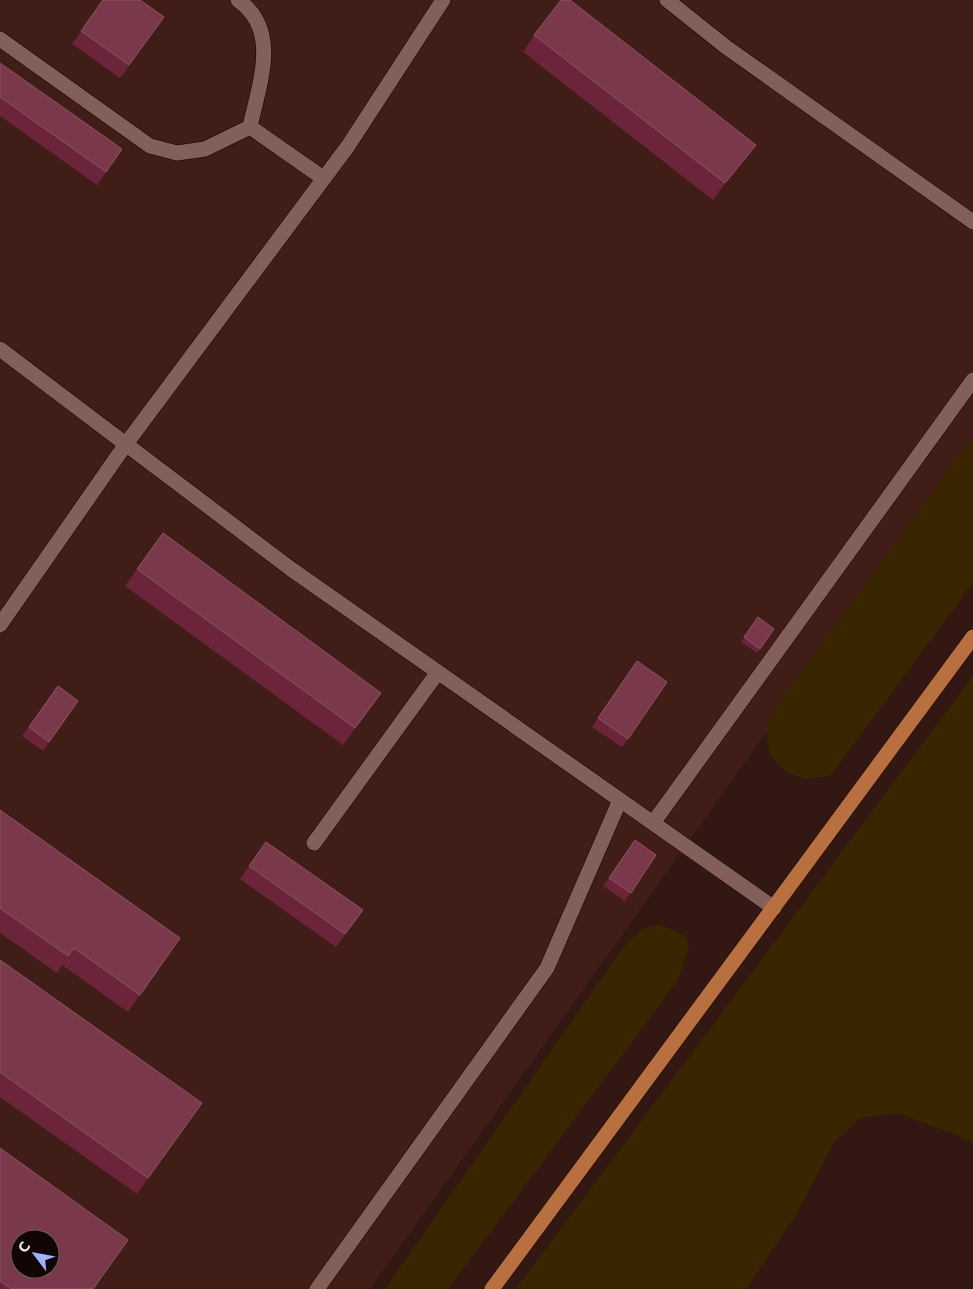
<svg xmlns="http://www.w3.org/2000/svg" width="973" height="1289" font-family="Commissioner,sans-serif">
	<rect width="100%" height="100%" fill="#331712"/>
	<path fill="#401d17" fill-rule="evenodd" d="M0 0H973V442L370 1289H0ZM20 1239H50V1269H20Z"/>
	<path fill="#392601" d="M973 437V583L830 776 805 779 787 772 770 756 766 729 776 707Z
		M973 676V1144L962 1137 897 1113 860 1118 834 1142 796 1215 746 1289H516Z
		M658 924 686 936 689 948 678 980 448 1289H385L627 942 641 930Z"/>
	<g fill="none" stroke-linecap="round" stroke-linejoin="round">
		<g stroke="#190201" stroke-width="16">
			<path id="minor" d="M238 0C281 30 259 84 250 127L323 178
				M667 0 726 47 973 222
				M0 39 150 146 177 153 205 149 250 127
				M0 349 291 569 774 908
				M0 625 126 444 348 146 443 0
				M653 823 973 380
				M314 843 438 672
				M317 1289 547 968 620 800"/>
		</g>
		<g stroke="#190201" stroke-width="16">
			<path id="major" d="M492 1289 973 637"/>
		</g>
		<use href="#minor" stroke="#825f59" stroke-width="15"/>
		<use href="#major" stroke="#b87040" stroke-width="15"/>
	</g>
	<path fill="#6b243a" d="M103 0 164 17 120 78 72 44Z
		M534 35 756 145 744 161 713 200 523 52Z
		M0 63 122 149 97 185 0 116Z
		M137 569 381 693 343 745 125 586Z
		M758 617 774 629 757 653 741 642Z
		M637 661 667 682 622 747 592 727Z
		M58 686 78 701 43 751 22 736Z
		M0 810 180 938 128 1012 62 965 57 973 0 933Z
		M635 840 656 855 625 901 603 886Z
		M266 842 363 910 336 947 240 879Z
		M0 960 202 1103 137 1194 0 1097Z
		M0 1148 93 1289H0Z"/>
	<path fill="#4e1622" d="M756 145 744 161 713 200 725 183Z"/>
	<path fill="#7a394b" stroke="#8e5463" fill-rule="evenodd" d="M103 0H140L164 17 129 65 81 31Z
		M561 0H570L756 145 725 183 534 35Z
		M0 63 122 149 106 172 0 97Z
		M163 533 381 693 355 728 137 569Z
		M758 617 774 629 760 649 744 637Z
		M637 661 667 682 628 739 598 718Z
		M58 686 78 701 49 742 29 727Z
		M0 810 180 938 140 995 74 948 68 956 0 908Z
		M635 840 656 855 631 893 609 878Z
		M266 842 363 910 345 934 249 866Z
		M0 960 202 1103 148 1178 0 1072Z
		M0 1148 128 1240 93 1289H11L0 1281ZM20 1239H50V1269H20Z"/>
	<g transform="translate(35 1254) rotate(302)"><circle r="24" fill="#120605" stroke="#6e5f5d"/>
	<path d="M0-4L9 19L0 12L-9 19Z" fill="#9db4fd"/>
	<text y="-8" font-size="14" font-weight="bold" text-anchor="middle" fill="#f8e4e0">С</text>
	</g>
</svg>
